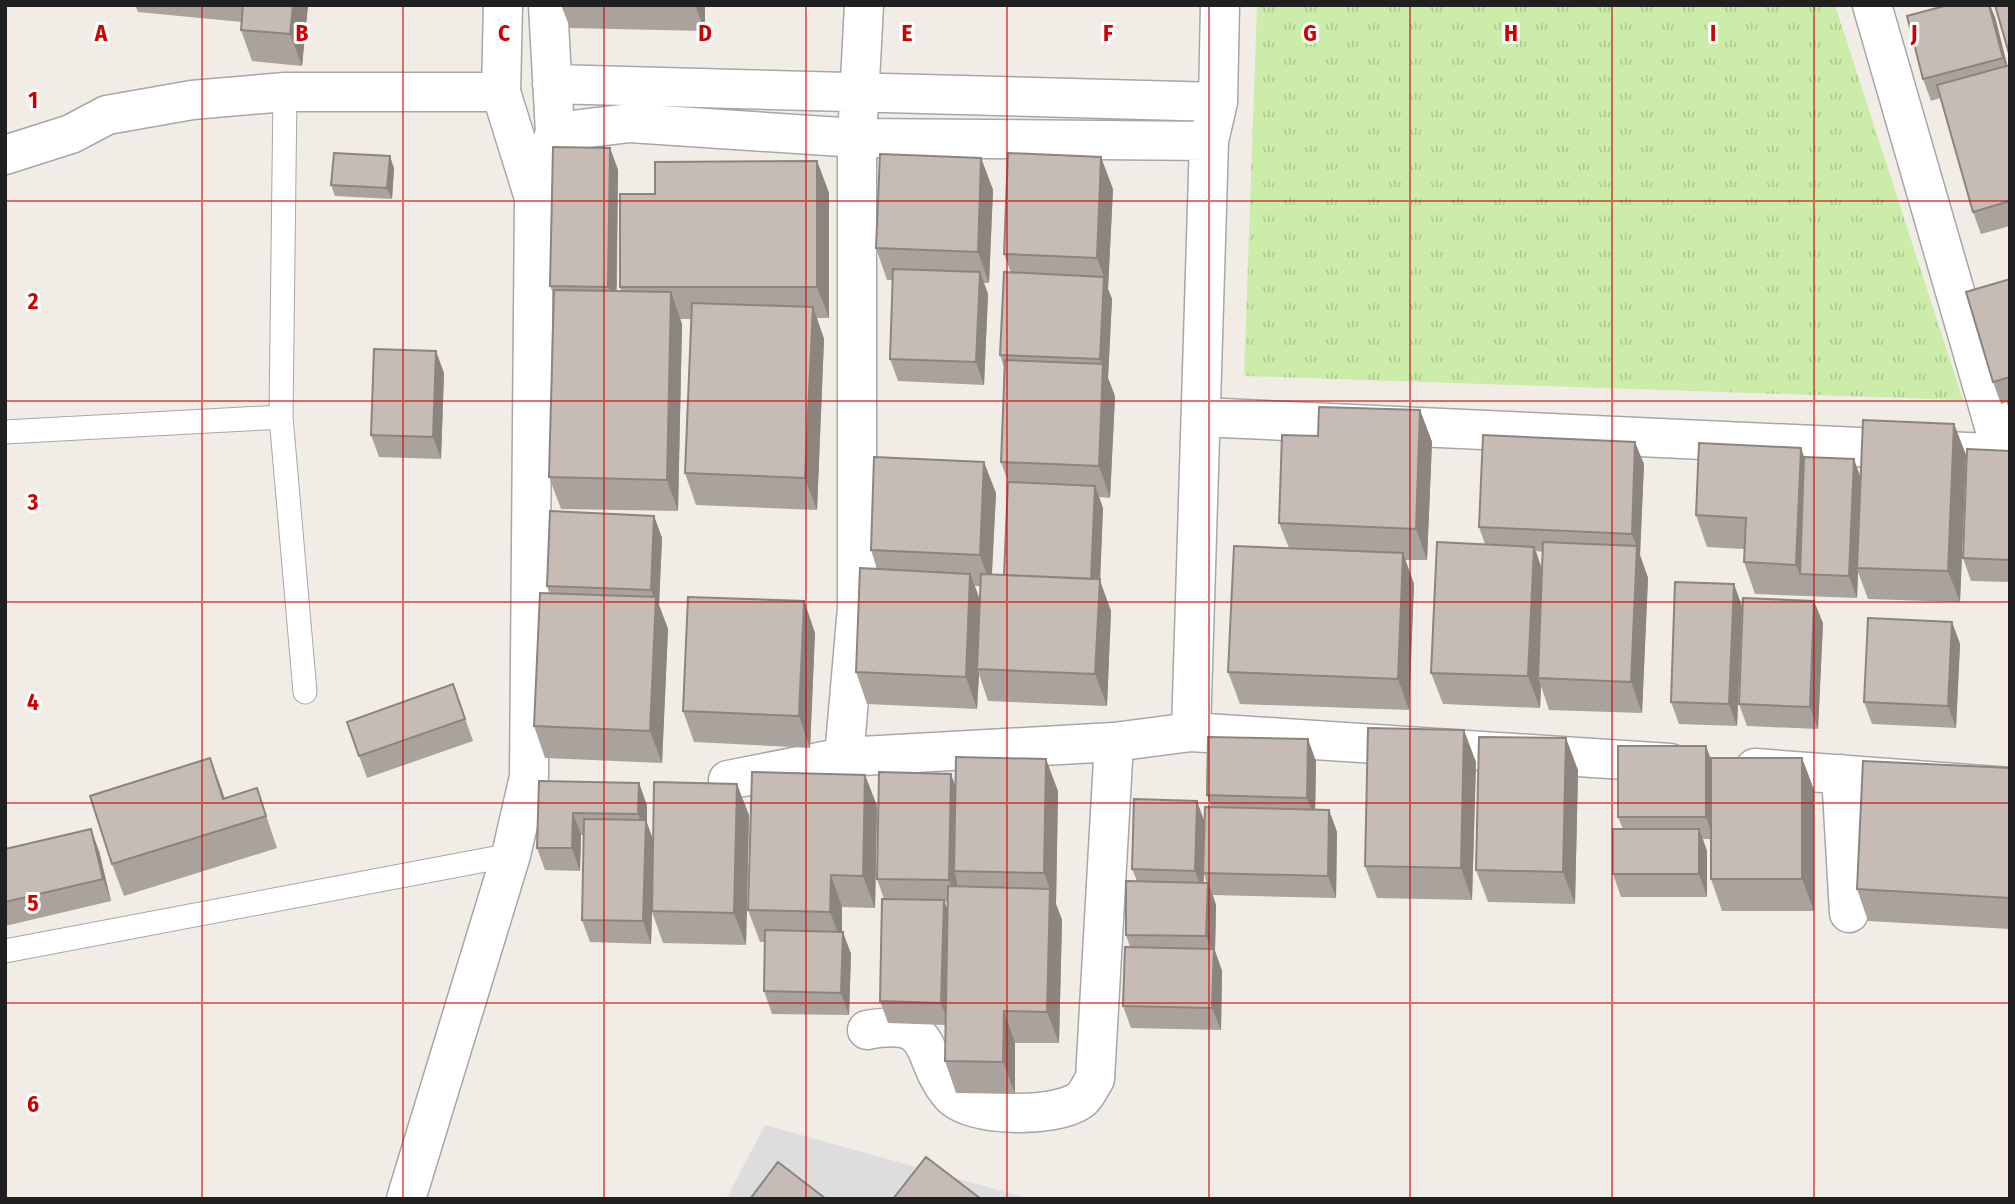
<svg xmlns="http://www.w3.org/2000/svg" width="2015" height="1204" font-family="'Fira Sans Condensed',sans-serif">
	<defs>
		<pattern id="grass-tufts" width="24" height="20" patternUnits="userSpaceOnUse" patternTransform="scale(1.75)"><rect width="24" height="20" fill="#cbeda9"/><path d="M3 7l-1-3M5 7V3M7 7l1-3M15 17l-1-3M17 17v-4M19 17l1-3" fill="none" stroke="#aecb91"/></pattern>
	</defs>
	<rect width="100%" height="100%" fill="#f1ede6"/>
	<path fill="#dedddd" d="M765 1125 1031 1199H726Z"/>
	<path fill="url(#grass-tufts)" d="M1257 5H1835L1963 400 1244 376Z"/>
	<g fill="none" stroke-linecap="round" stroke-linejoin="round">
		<g stroke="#a7a7a7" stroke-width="25">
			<path id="service" d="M285 92 281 417 305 692
				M5 432 281 417
				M5 951 511 855"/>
		</g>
		<g stroke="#a7a7a7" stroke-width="41">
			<path id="minor" d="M503 5 501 92 534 198
				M1872 5 2002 454
				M552 84 1218 102
				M555 132 630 123 857 138 1209 141
				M5 155 71 134 107 115 192 100 285 92H501
				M1201 417 2010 454
				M1191 732 1209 141 1218 102 1220 5
				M844 757 857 608V138L864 5
				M1755 768 2010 787
				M1841 774 1849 913
				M728 780 844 757 1114 742 1191 732 1670 763
				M867 1030C939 1017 918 1056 950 1094 970 1118 1053 1118 1079 1101 1086 1097 1090 1086 1095 1079L1114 742
				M406 1199 511 855 529 777 534 198 555 132 548 5"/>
		</g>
		<use href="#service" stroke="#fff" stroke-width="23"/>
		<use href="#minor" stroke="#fff" stroke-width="38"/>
	</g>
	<path fill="#aaa29c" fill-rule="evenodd" d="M135 5H308L302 66 252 61 241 30 242 22 138 12Z
		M561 5H705V31L570 28Z
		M1995 17 2007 65H2010V226L1981 234 1973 212 1940 98 1931 101 1923 79Z
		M610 148 618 170 617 291H621L620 287 655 194 817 161 829 193V318H817L824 339 817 510 696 505 685 473 692 319H680L682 324 678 511 561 509 549 477 554 295 550 286Z
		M981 158 993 190 989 283H984L988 294 984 385 898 381 890 359 893 280H887L876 248Z
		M394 168 392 199 335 196 331 185Z
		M1113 189 1108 289 1112 299 1108 378 1115 396 1110 498 1099 497 1103 508 1100 581 1111 611 1107 706 988 701 979 674 977 709 867 704 856 672 877 569 871 550 996 493 992 575H1004L1008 482 1001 462 1004 367 1000 355 1011 273 1004 254ZM975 586H981L980 601Z
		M2010 279V401L2001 404 1993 382Z
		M444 373 441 459 379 457 371 435Z
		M1420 410 1432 442 1427 560H1405L1414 584 1409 710 1240 704 1228 672 1289 548 1279 523 1318 436Z
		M1954 424 1966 455 1960 602 1868 599 1858 572 1857 598 1755 594 1744 562V549L1707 547 1696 515 1801 448 1804 457 1861 477Z
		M2010 451V582L1971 581 1963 558Z
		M1644 464 1640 555 1648 578 1642 713 1549 710 1541 686 1540 708 1443 704 1431 673 1485 544 1479 527ZM1536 551 1543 552 1542 569Z
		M654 516 662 538 659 605 668 629 662 763 545 758 534 726 549 593 547 586Z
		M804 601 815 633 810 748 694 742 683 711Z
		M1742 606 1737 726 1679 724 1671 702Z
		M1952 622 1960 644 1956 728 1872 724 1864 702Z
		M1823 623 1818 729 1747 726 1739 704Z
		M453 684 473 741 367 778 347 722Z
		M1802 758 1814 790V911H1722L1711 879V839H1703L1707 851V897H1621L1613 874 1623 829 1618 817 1711 759Z
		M1316 761 1315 809 1329 810 1337 832 1336 898 1213 895 1216 905 1215 951 1222 971 1221 1030 1131 1028 1123 1006 1130 947 1126 935 1137 881 1132 869 1205 822 1211 807 1207 795ZM1204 874 1207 883H1204Z
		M1476 762 1472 900 1377 898 1365 866Z
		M2010 768V929L1868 921 1857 889Z
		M1578 770 1575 904 1488 902 1476 870Z
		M865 775 877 806 875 908 842 907V932L851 954 849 1015 772 1014 764 991 765 942H760L748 910Z
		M539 781 639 783 647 806V823L653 841 749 815 746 945 663 943 652 912 651 944 590 942 582 920 584 835H581L580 871 545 870 537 848Z
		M955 785 1058 791 1056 904 1062 920 1059 1043H1015V1094L956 1093 945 1061V1025L888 1023 880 1001 884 899 877 879ZM945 902H948V911Z
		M257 788 277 848 124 896 112 864 224 798Z
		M5 849 99 851 111 901 5 926Z"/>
	<path fill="#8b847f" d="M293 5H308L302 66 290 34Z
		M695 5H705V31Z
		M1989 5H1990L1995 17 2010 76 2003 58Z
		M610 148 618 170 616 309 608 287Z
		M390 156 394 168 392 199 387 188Z
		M1101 157 1113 189 1108 289 1112 299 1108 378 1115 396 1110 498 1099 466 1103 368 1100 359 1104 277 1097 258Z
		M981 158 993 190 989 283 978 252Z
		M817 161 829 193V318L817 287Z
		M980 272 988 294 984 385 976 362Z
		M671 292 682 324 678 511 667 480Z
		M813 307 824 339 817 510 805 478Z
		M436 351 444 373 441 459 433 437Z
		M1420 410 1432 442 1427 560 1416 529Z
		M1954 424 1966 455 1960 602 1948 571Z
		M1635 442 1644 464 1640 555 1648 578 1642 713 1631 682 1637 547 1632 534Z
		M1801 448 1812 479 1800 574 1796 565Z
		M1854 459 1862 481 1857 568 1858 572 1857 598 1849 576Z
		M984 462 996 493 991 587 980 555Z
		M1095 486 1103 508 1100 581 1111 611 1107 706 1095 674 1091 582Z
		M654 516 662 538 659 605 668 629 662 763 650 731 656 604 651 590Z
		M1534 547 1545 578 1538 678 1541 686 1540 708 1528 676Z
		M1403 553 1414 584 1409 710 1398 679Z
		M970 574 982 605 977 669 979 674 977 709 966 677Z
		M1734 584 1742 606 1737 726 1729 704Z
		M804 601 815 633 810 748 799 716Z
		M1814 601 1823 623 1818 729 1810 707Z
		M1952 622 1960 644 1956 728 1948 706Z
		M1464 730 1476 762 1472 900 1461 868Z
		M1566 738 1578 770 1575 904 1563 872Z
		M1308 739 1316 761 1315 820 1307 798Z
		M1706 746 1714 768V839L1706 817Z
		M210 758 222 790 234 830 223 799Z
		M1802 758 1814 790V911L1802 879Z
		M1046 759 1058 791 1056 904 1062 920 1059 1043 1047 1012 1050 889 1044 873Z
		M951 774 959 796 954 871 957 881V903L949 880Z
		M865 775 877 806 875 908 863 876Z
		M639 783 647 806V823L654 842 651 944 643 921 645 834 638 814Z
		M737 784 749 815 746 945 734 913Z
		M1197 801 1205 823 1203 893 1195 871Z
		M1329 810 1337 832 1336 898 1328 876Z
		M573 813 581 835 580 871 572 848Z
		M91 829 99 851 111 901 103 879Z
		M1699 829 1707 851V897L1699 874Z
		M831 875 842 907V944L830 912Z
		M1208 883 1216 905 1215 951 1222 971 1221 1030 1212 1008 1214 956 1206 936Z
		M944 900 952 922 949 1025 941 1003Z
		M843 932 851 954 849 1015 841 993Z
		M1004 1011 1015 1043V1094L1003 1062Z"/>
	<path fill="#c6bcb5" stroke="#8b847f" stroke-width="2" d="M243 5H293L290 34 241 30Z
		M1948 5H1989L2003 58 1923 79 1907 16Z
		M1995 5H2010V57Z
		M2010 65V201L1973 212 1937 85Z
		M553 147 610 148 608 287 550 286Z
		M334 153 390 156 387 188 331 185Z
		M1008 153 1101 157 1097 258 1004 254Z
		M880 154 981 158 978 252 876 248Z
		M817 161V287H620V194H655V162Z
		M893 269 980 272 976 362 890 359Z
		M1004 272 1104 277 1100 359 1000 355Z
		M2010 279V377L1993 382 1966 292Z
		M554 290 671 292 667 480 549 477Z
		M692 303 813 307 805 478 685 473Z
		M374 349 436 351 433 437 371 435Z
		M1005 360 1103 364 1099 466 1001 462Z
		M1319 407 1420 410 1416 529 1279 523 1282 435 1318 436Z
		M1863 420 1954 424 1948 571 1857 568Z
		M1483 435 1635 442 1632 534 1479 527Z
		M1699 443 1801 448 1796 565 1744 562 1746 518 1696 515Z
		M1967 449 2010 451V560L1963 558Z
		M874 457 984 462 980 555 871 550Z
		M1804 457 1854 459 1849 576 1800 574Z
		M1008 482 1095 486 1091 579 1004 575Z
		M550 511 654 516 651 590 547 586Z
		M1437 542 1534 547 1528 676 1431 673Z
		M1543 542 1637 546 1631 682 1538 678Z
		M1234 546 1403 553 1398 679 1228 672Z
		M860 568 970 574 966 677 856 672Z
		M981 574 1100 579 1095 674 977 669Z
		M1675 582 1734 584 1729 704 1671 702Z
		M540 593 656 597 650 731 534 726Z
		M688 597 804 601 799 716 683 711Z
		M1743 598 1814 601 1810 707 1739 704Z
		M1868 618 1952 622 1948 706 1864 702Z
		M453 684 465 719 359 756 347 722Z
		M1368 728 1464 730 1461 868 1365 866Z
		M1208 737 1308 739 1307 798 1207 795Z
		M1479 737 1566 738 1563 872 1476 870Z
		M1618 746H1706V817H1618Z
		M956 757 1046 759 1044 873 954 871Z
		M210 758 223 799 257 788 266 816 112 864 90 796Z
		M1711 758H1802V879H1711Z
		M1863 761 2010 768V898L1857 889Z
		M752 772 865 775 863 876 831 875 830 912 748 910Z
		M879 772 951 774 949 880 877 879Z
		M539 781 639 783 638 814 573 813 572 848H537Z
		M654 782 737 784 734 913 652 911Z
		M1134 799 1197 801 1195 871 1132 869Z
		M1205 807 1329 810 1328 876 1203 873Z
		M584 819 646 820 643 921 582 920Z
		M91 829 103 879 5 902V849Z
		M1613 829H1699V874H1613Z
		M1126 881 1208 883 1206 936 1126 935Z
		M948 886 1050 889 1047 1012 1004 1011 1003 1062 945 1061Z
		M882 899 944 900 941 1003 880 1001Z
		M765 930 843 932 841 993 764 991Z
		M1125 947 1214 949 1212 1008 1123 1006Z
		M926 1157 981 1199H893Z
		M778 1162 826 1199H750Z"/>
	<path fill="none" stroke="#d00002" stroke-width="2" stroke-opacity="0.55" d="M202 5V1199M403 5V1199M604 5V1199M806 5V1199M1007 5V1199M1209 5V1199M1410 5V1199M1612 5V1199M1814 5V1199M5 201H2010M5 401H2010M5 602H2010M5 803H2010M5 1003H2010"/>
	<g font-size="23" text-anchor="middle" font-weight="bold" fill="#d00002" stroke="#fff" stroke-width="6" stroke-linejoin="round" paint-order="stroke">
		<text x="101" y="41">A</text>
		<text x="302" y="41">B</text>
		<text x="504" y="41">C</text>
		<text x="705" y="41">D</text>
		<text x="907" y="41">E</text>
		<text x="1108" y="41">F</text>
		<text x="1310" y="41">G</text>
		<text x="1511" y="41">H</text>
		<text x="1713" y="41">I</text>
		<text x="1914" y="41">J</text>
		<text x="33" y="108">1</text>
		<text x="33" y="309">2</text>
		<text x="33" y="510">3</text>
		<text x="33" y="710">4</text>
		<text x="33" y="911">5</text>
		<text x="33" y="1112">6</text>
	</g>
	<rect width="2015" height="1204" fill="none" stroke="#202020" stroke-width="14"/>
</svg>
